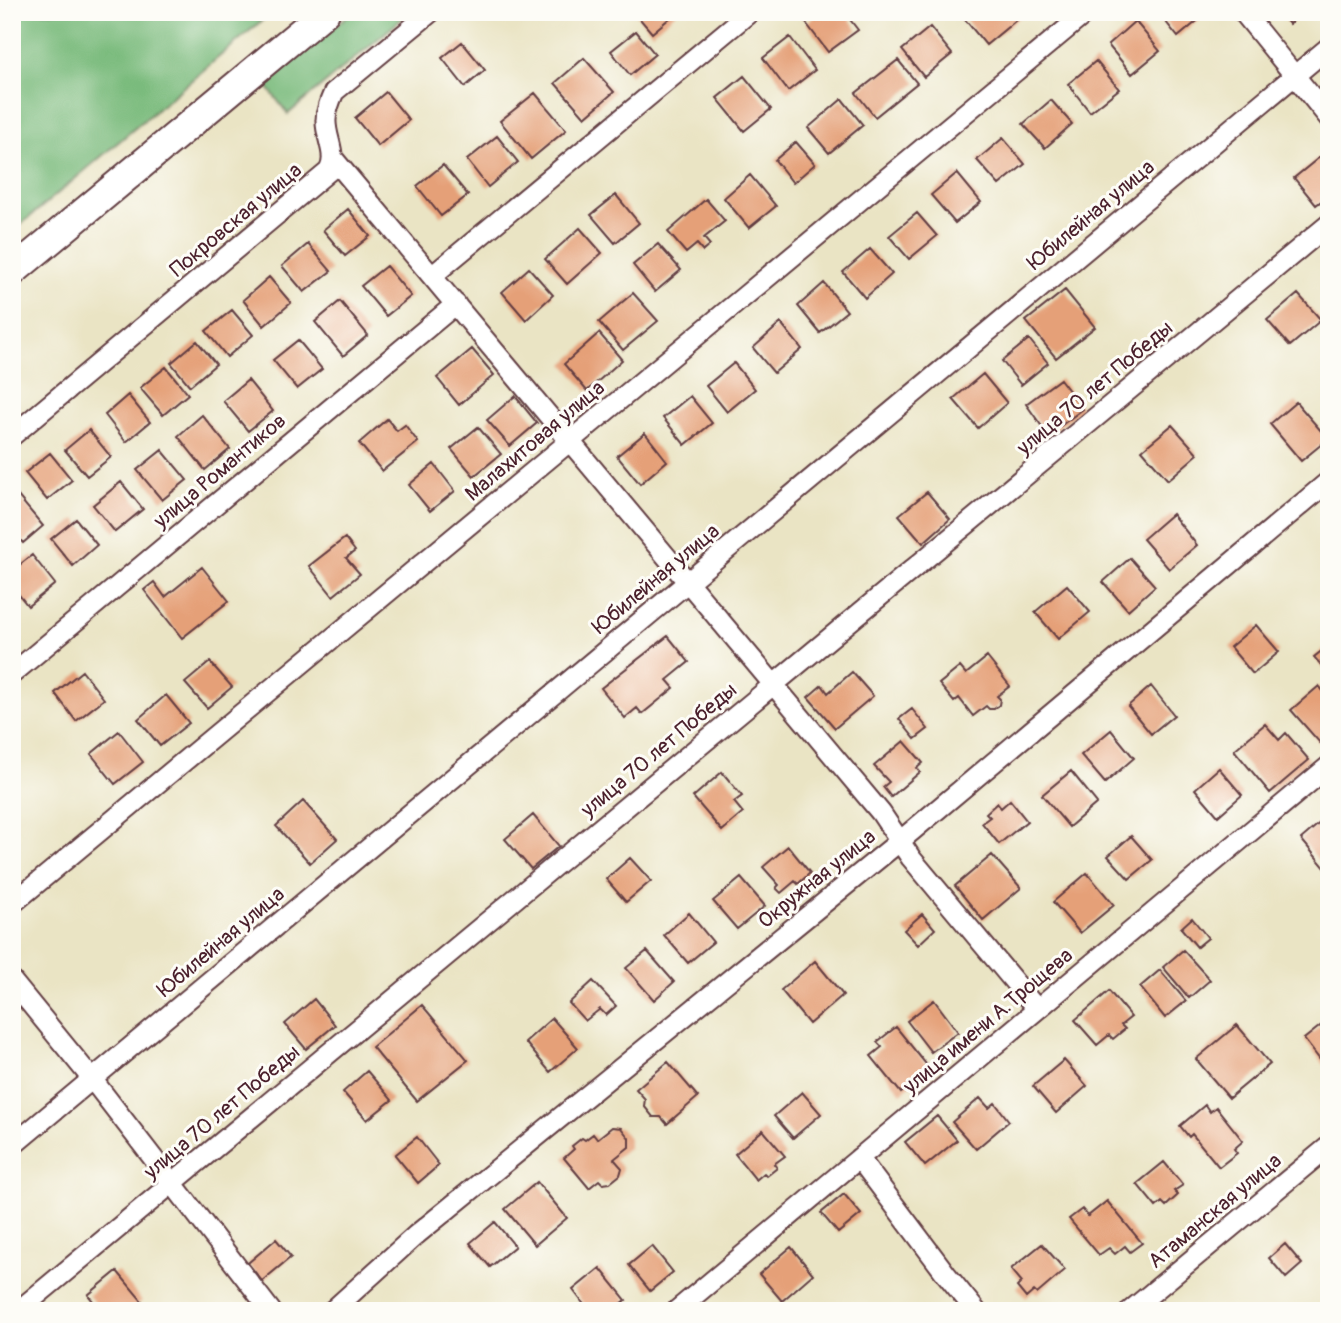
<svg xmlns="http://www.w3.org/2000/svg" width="1341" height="1323" font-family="Pangolin,sans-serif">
	<rect width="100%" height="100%" fill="#fdfcf7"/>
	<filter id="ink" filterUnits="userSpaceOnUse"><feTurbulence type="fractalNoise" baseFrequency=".0143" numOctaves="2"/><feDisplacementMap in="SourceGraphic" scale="14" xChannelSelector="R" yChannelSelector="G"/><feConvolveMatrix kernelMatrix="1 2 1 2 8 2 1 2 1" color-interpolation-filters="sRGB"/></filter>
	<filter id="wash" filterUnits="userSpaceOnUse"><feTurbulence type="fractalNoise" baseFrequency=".00686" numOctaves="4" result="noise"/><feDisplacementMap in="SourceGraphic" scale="28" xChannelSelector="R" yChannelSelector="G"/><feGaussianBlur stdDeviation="1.57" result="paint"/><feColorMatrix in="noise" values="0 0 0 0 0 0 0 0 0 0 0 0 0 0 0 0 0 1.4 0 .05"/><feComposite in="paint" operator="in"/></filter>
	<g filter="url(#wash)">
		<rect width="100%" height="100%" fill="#eae4c4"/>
		<path fill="#7abb7d" stroke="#626d54" stroke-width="2" d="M19 12H272L12 232V18Z
			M352 12H410L288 114 265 84Z"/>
		<g id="blocks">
			<path fill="#e5a078" d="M634 12H677L652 33Z
				M820 12H844L858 30 828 52 806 23Z
				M967 12H1018L1021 16 986 45 962 16Z
				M1158 12H1208L1178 37Z
				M1279 12H1303L1289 24Z
				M1135 21 1160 51 1132 74 1108 45Z
				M930 27 952 54 924 77 902 50Z
				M636 31 655 54 630 75 611 51Z
				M790 37 815 70 788 91 763 58Z
				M462 42 485 70 465 87 442 58Z
				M584 58 614 92 585 117 555 83Z
				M898 60 917 83 875 117 856 93Z
				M1096 61 1119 89 1090 112 1068 84Z
				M744 76 771 109 744 131 717 98Z
				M386 92 409 120 378 146 355 118Z
				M535 93 566 130 531 159 500 121Z
				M842 99 863 125 829 153 808 128Z
				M1051 100 1072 124 1045 148 1023 124Z
				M497 136 518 162 488 187 467 160Z
				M1003 138 1025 164 999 185 977 160Z
				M796 142 815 164 793 183 775 160Z
				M1321 156 1329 166V195L1316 205 1294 178Z
				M443 165 468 195 441 216 417 186Z
				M957 173 981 202 955 223 931 195Z
				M750 175 776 206 749 228 724 198Z
				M616 195 639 223 615 243 591 215Z
				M706 199 725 221 704 238 710 245 703 251 697 244 686 253 668 232Z
				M348 209 370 236 345 256 323 230Z
				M917 213 937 236 909 259 889 236Z
				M580 228 602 253 567 284 545 259Z
				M308 244 331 271 304 292 282 266Z
				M658 244 681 270 655 292 633 265Z
				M870 249 892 274 865 298 843 272Z
				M386 266 411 296 386 316 361 286Z
				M529 268 553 295 526 320 502 292Z
				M269 277 291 303 264 326 243 300Z
				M824 283 847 311 820 333 798 306Z
				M1065 290 1095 327 1056 358 1026 321Z
				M633 293 658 321 623 350 599 322Z
				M1298 294 1321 320 1290 346 1267 320Z
				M340 301 368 335 343 356 315 322Z
				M232 310 253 335 227 357 206 331Z
				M781 323 802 349 774 373 753 348Z
				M599 333 622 360 587 391 564 364Z
				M1029 339 1048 363 1021 385 1002 361Z
				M298 340 322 369 297 389 273 360Z
				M197 341 216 364 190 386 171 363Z
				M472 349 494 375 459 405 437 378Z
				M734 363 755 389 727 412 706 386Z
				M166 367 188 394 163 415 140 388Z
				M983 374 1007 403 978 428 953 399Z
				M1060 379 1083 409 1048 435 1026 404Z
				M248 380 273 411 248 431 223 401Z
				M128 395 150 422 126 442 105 415Z
				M515 396 537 423 510 446 487 420Z
				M690 396 712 423 685 445 663 418Z
				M1296 402 1328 439 1301 461 1270 424Z
				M202 415 230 449 205 470 178 436Z
				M387 419 397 431 405 425 418 442 382 471 359 443Z
				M1172 425 1198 454 1168 480 1142 450Z
				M478 427 501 454 474 476 451 449Z
				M89 430 111 457 87 476 65 450Z
				M645 433 667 461 640 484 617 456Z
				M162 450 187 480 162 500 137 470Z
				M50 453 72 480 47 500 25 473Z
				M434 464 455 491 430 511 409 485Z
				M121 482 143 509 115 532 93 505Z
				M12 489 43 526 23 543 12 531Z
				M927 492 950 519 923 543 899 515Z
				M1172 514 1197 545 1169 569 1143 539Z
				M76 519 97 545 73 566 51 539Z
				M345 538 355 551 346 558 360 574 333 596 309 566Z
				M32 555 55 584 28 606 12 586V571Z
				M1130 558 1155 586 1128 610 1103 582Z
				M202 567 229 601 182 638 144 590 154 582 165 597Z
				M1067 585 1090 612 1058 639 1035 612Z
				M1256 625 1279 652 1253 674 1230 647Z
				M668 636 689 662 667 680 674 688 642 714 637 708 625 718 601 688Z
				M1329 645V674L1314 657Z
				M987 657 1010 686 997 696 1000 699 999 705 994 709H989L986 706 973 716 959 698 954 702 939 684 960 667 966 674Z
				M210 662 232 687 207 708 185 683Z
				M82 671 104 699 76 721 55 693Z
				M852 672 873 696 835 728 808 697 822 685 828 693Z
				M1151 686 1174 715 1151 734 1128 706Z
				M1319 686 1329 698V736L1320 743 1291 710Z
				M166 695 189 723 160 746 138 719Z
				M912 709 928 729 915 739 899 719Z
				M1265 724 1279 740 1286 733 1309 760 1270 793 1234 750Z
				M1111 730 1134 758 1105 783 1081 755Z
				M119 731 143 762 115 784 91 754Z
				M904 741 923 763 917 768 920 772 891 797 883 787 889 782 874 766Z
				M1219 768 1242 795 1218 816 1195 789Z
				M1071 771 1097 803 1069 827 1042 795Z
				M722 772 742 796 734 802 743 813 722 831 693 797Z
				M1010 800 1027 821 999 844 982 823 990 817 986 813 997 803 1001 808Z
				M303 801 337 839 310 863 276 826Z
				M533 815 559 846 531 869 505 839Z
				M1329 815V865L1325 868 1301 839Z
				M1131 836 1152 860 1129 879 1108 856Z
				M788 846 810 873 798 884 795 881 781 893 776 888 779 885 763 867Z
				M992 855 1021 888 983 920 955 886Z
				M630 858 651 881 626 902 606 879Z
				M1087 873 1114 905 1080 933 1053 902Z
				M741 878 765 906 737 929 713 901Z
				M689 913 713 942 688 963 664 935Z
				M922 914 935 929 918 945 904 930Z
				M1192 918 1208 938 1197 947 1181 928Z
				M1183 950 1210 980 1189 998 1163 967Z
				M647 951 674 982 654 1000 626 968Z
				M815 961 843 995 809 1024 781 990Z
				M1160 970 1186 1001 1165 1018 1140 987Z
				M593 981 616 1006 606 1015 600 1009 585 1021 569 1003Z
				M1109 991 1131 1017 1121 1025 1125 1029 1113 1039 1109 1035 1097 1045 1075 1020Z
				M314 999 335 1025 306 1049 285 1024Z
				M934 1000 958 1032 931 1052 907 1021Z
				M422 1005 468 1060 417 1101 372 1047Z
				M552 1018 578 1048 550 1072 525 1042Z
				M1329 1019V1061L1324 1065 1304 1039Z
				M1237 1025 1270 1064 1229 1098 1196 1059Z
				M896 1027 930 1069 901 1093 871 1056 882 1047 877 1042Z
				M1064 1060 1087 1086 1056 1113 1033 1086Z
				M668 1062 698 1097 667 1124 661 1117H653L644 1106 645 1099 636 1089Z
				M367 1071 392 1100 367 1120 343 1092Z
				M802 1092 821 1114 793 1138 774 1116Z
				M980 1098 989 1108 995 1103 1009 1121 976 1149 952 1122Z
				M1205 1105 1210 1112 1216 1107 1243 1141 1234 1149 1237 1153 1219 1167 1192 1134 1189 1137 1180 1126Z
				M937 1116 957 1140 925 1166 905 1142Z
				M612 1127 621 1128 629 1138V1147L614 1159 622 1168 620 1175 610 1183 603 1184 599 1180 589 1188 564 1158 574 1149 572 1146 582 1138 585 1140 593 1134 597 1139Z
				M763 1130 785 1156 774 1164 777 1168 767 1176 764 1173 756 1180 735 1154Z
				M417 1137 439 1165 418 1183 395 1155Z
				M1164 1162 1183 1185 1174 1191 1178 1195 1166 1206 1162 1202 1156 1207 1137 1184Z
				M537 1182 567 1218 535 1245 505 1209Z
				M844 1194 861 1214 838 1233 821 1213Z
				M1107 1201 1142 1243 1130 1252 1125 1246 1115 1254 1109 1248 1099 1255 1069 1219 1082 1209 1088 1216Z
				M495 1222 515 1246 490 1267 470 1243Z
				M276 1239 291 1257 262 1281 248 1263Z
				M1042 1244 1065 1270 1037 1294 1034 1291 1026 1298 1017 1287 1022 1282 1011 1269Z
				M1285 1244 1302 1264 1286 1278 1269 1258Z
				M652 1246 673 1272 650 1291 629 1265Z
				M791 1247 813 1274 782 1301 759 1274Z
				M600 1268 626 1300 612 1311H589L573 1290Z
				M117 1271 142 1301 130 1311H101L88 1295Z"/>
		</g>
	</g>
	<g filter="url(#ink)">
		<use href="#blocks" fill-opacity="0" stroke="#623d42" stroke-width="2"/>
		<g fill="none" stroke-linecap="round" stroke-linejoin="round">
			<g stroke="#623d42" stroke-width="23">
				<path id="street" d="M1243 12 1329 118
					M332 157 881 813 911 858 1037 1009
					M432 276 750 12
					M12 436 329 171C338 155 325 137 326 120 326 110 330 101 334 92L431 12
					M12 674 456 304
					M12 904 1087 12
					M12 981 92 1079 271 1311
					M12 1146 1329 47
					M859 1158 946 1274 976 1311
					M18 1311 1329 224
					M332 1311 416 1235 900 841 1329 481
					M676 1311 1329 766
					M1130 1311 1329 1146"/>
			</g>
			<g stroke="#623d42" stroke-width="32">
				<path id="secondary" d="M12 272 325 12"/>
			</g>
			<use href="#street" stroke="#fff" stroke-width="19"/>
			<use href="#secondary" stroke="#fff" stroke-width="28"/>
		</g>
	</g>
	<g text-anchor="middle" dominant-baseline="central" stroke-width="6" stroke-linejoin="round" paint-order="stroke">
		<g font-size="21" fill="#4a1f2b" stroke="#fdfcf7">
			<text transform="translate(1091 215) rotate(-40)">Юбилейная улица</text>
			<text transform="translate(236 220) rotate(-40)">Покровская улица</text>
			<text transform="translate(1095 388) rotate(-40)">улица 70 лет Победы</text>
			<text transform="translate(535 441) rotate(-40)">Малахитовая улица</text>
			<text transform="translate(220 471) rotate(-40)">улица Романтиков</text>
			<text transform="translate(656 579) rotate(-40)">Юбилейная улица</text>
			<text transform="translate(659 750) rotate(-40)">улица 70 лет Победы</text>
			<text transform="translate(817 879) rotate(-39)">Окружная улица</text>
			<text transform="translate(221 942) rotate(-40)">Юбилейная улица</text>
			<text transform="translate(988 1021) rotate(-40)">улица имени А.Трощева</text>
			<text transform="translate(222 1112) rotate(-40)">улица 70 лет Победы</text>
			<text transform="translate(1215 1211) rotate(-40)">Атаманская улица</text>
		</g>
	</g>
	<rect width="1341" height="1323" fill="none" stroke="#fdfcf7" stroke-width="42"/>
</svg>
